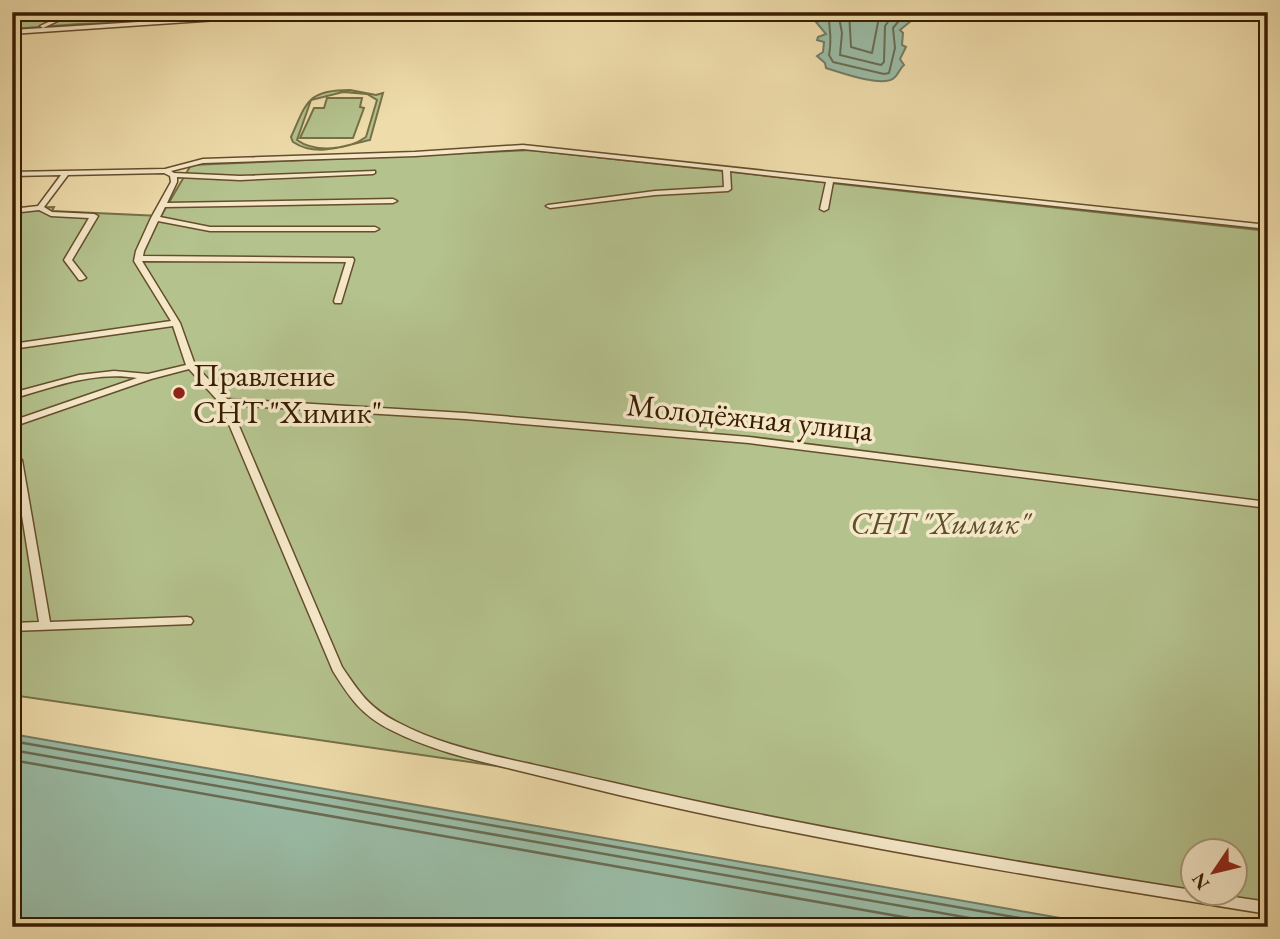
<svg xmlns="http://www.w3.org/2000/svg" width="1280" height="939" font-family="'EB Garamond',serif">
	<rect width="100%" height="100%" fill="#efdcab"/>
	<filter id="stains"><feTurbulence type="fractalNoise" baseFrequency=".00286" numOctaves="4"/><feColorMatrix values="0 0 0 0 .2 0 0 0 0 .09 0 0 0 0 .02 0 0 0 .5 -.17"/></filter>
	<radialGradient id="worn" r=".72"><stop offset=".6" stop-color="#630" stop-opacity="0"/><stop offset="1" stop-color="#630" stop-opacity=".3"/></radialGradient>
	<path fill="#b4c28d" stroke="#767046" stroke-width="2" fill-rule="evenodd" d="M12 12H445L80 24 12 29Z
		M350 90 376 95 383 93 370 140C345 145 317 158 293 142L291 137C307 102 307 90 350 90ZM343 92 367 94 377 100 366 137C348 150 315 153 297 140L311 100Z
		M327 98H362L360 107 364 108 353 138H300L314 108H324Z
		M531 150 1268 231V913L945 857 586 779 12 695V208L54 207 52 211 161 216 191 165ZM1192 852H1234V894H1192Z"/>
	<path fill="#9abca6" stroke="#737c64" stroke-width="2" d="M827 12H919L913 14 911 21 900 30 903 33 902 45 906 47 900 59 904 65C899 69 899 74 894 78 883 88 839 72 826 68L825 63 817 56 823 52 824 42 817 40 818 37 826 34 816 22 823 20 822 15Z
		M12 734 1112 927H12Z"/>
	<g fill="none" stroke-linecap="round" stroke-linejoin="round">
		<path stroke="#696c53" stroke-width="2" d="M829 12C828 30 833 34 829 55L833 62 884 74 889 73 895 48 893 28 906 12
			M838 12 842 33 840 55 881 65 884 62 885 26 895 12
			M849 12 851 47 872 53 880 12"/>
		<path stroke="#696c53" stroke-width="2.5" d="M12 741 1071 927
			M12 750 1021 927
			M12 760 960 927"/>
		<g stroke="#664d2b" stroke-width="3">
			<path id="minor" d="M90 12H105L62 19 43 28 40 26 59 17Z
				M249 15V17L247 18 12 34V30Z
				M523 145 1268 225V229L833 182 828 209 824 211 820 209 826 182 730 171 731 189 728 191 655 195 550 208 546 206 548 205 655 191 724 187 723 170 523 149 415 156 203 163 171 171 174 173 240 176 375 171V173L373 174 240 180 177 177V182L167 203 393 199 397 201 393 203 165 207 160 217 210 227H375L379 229 375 231H210L158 221 144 251 143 256 353 258 354 260 341 303H335L334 301 346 262 142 261 180 323 195 365 227 399 465 413 749 437 1268 502V508L749 443 465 419 230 405 342 667C360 693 368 707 397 722 432 741 473 751 512 760 545 767 578 775 610 782 803 827 997 859 1192 890V894H1214L1268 902V914C1051 879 833 845 619 795 585 787 550 778 516 770 474 760 430 750 391 730 361 715 350 698 333 671L220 403 189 369 151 379 12 427V421L137 378C94 371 53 387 12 399V393L79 375 114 371 148 374 186 365 173 326 12 349V344L171 321 134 261 136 251 151 218 171 182 170 176 164 173 68 175 44 207 52 212 94 214 98 216 72 260 86 278 82 280H79L64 260 89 218 51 216 39 210 12 213V209L38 206 61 175 12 176V172L165 169 203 159 415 152Z
				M12 453 22 460 50 622 187 617 191 618 193 621 191 624 12 631V623L39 622Z"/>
		</g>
		<use href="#minor" fill="#f5e8c8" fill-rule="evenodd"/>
	</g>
	<circle fill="#8f2418" stroke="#f5e8c8" stroke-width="2.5" cx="179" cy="393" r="7"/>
	<g text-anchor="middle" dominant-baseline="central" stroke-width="7" stroke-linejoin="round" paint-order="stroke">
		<g font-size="32" fill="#381d00" stroke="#f5e8c8" text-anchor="start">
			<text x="193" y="375">Правление<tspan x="193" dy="37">СНТ "Химик"</tspan></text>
		</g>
		<g font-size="32" fill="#381d00" stroke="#f5e8c8">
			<text transform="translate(750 417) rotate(6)">Молодёжная улица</text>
		</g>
		<g font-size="32" font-style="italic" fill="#5d4f2a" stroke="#f5e8c8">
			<text x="940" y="523">СНТ "Химик"</text>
		</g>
	</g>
	<rect width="1280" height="939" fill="none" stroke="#efdcab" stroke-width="42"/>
	<rect x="14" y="14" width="1252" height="911" fill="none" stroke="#381d00" stroke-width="3.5"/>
	<rect x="21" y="21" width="1238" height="897" fill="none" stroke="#381d00" stroke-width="2"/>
	<g transform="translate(1214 872) rotate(235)"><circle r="33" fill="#f5e8c8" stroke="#a99778" stroke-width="2"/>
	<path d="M0-5L12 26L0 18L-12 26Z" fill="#8f2418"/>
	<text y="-10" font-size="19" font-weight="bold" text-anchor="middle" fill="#381d00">N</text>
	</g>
	<rect width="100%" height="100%" filter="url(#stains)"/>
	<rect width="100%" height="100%" fill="url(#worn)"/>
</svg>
